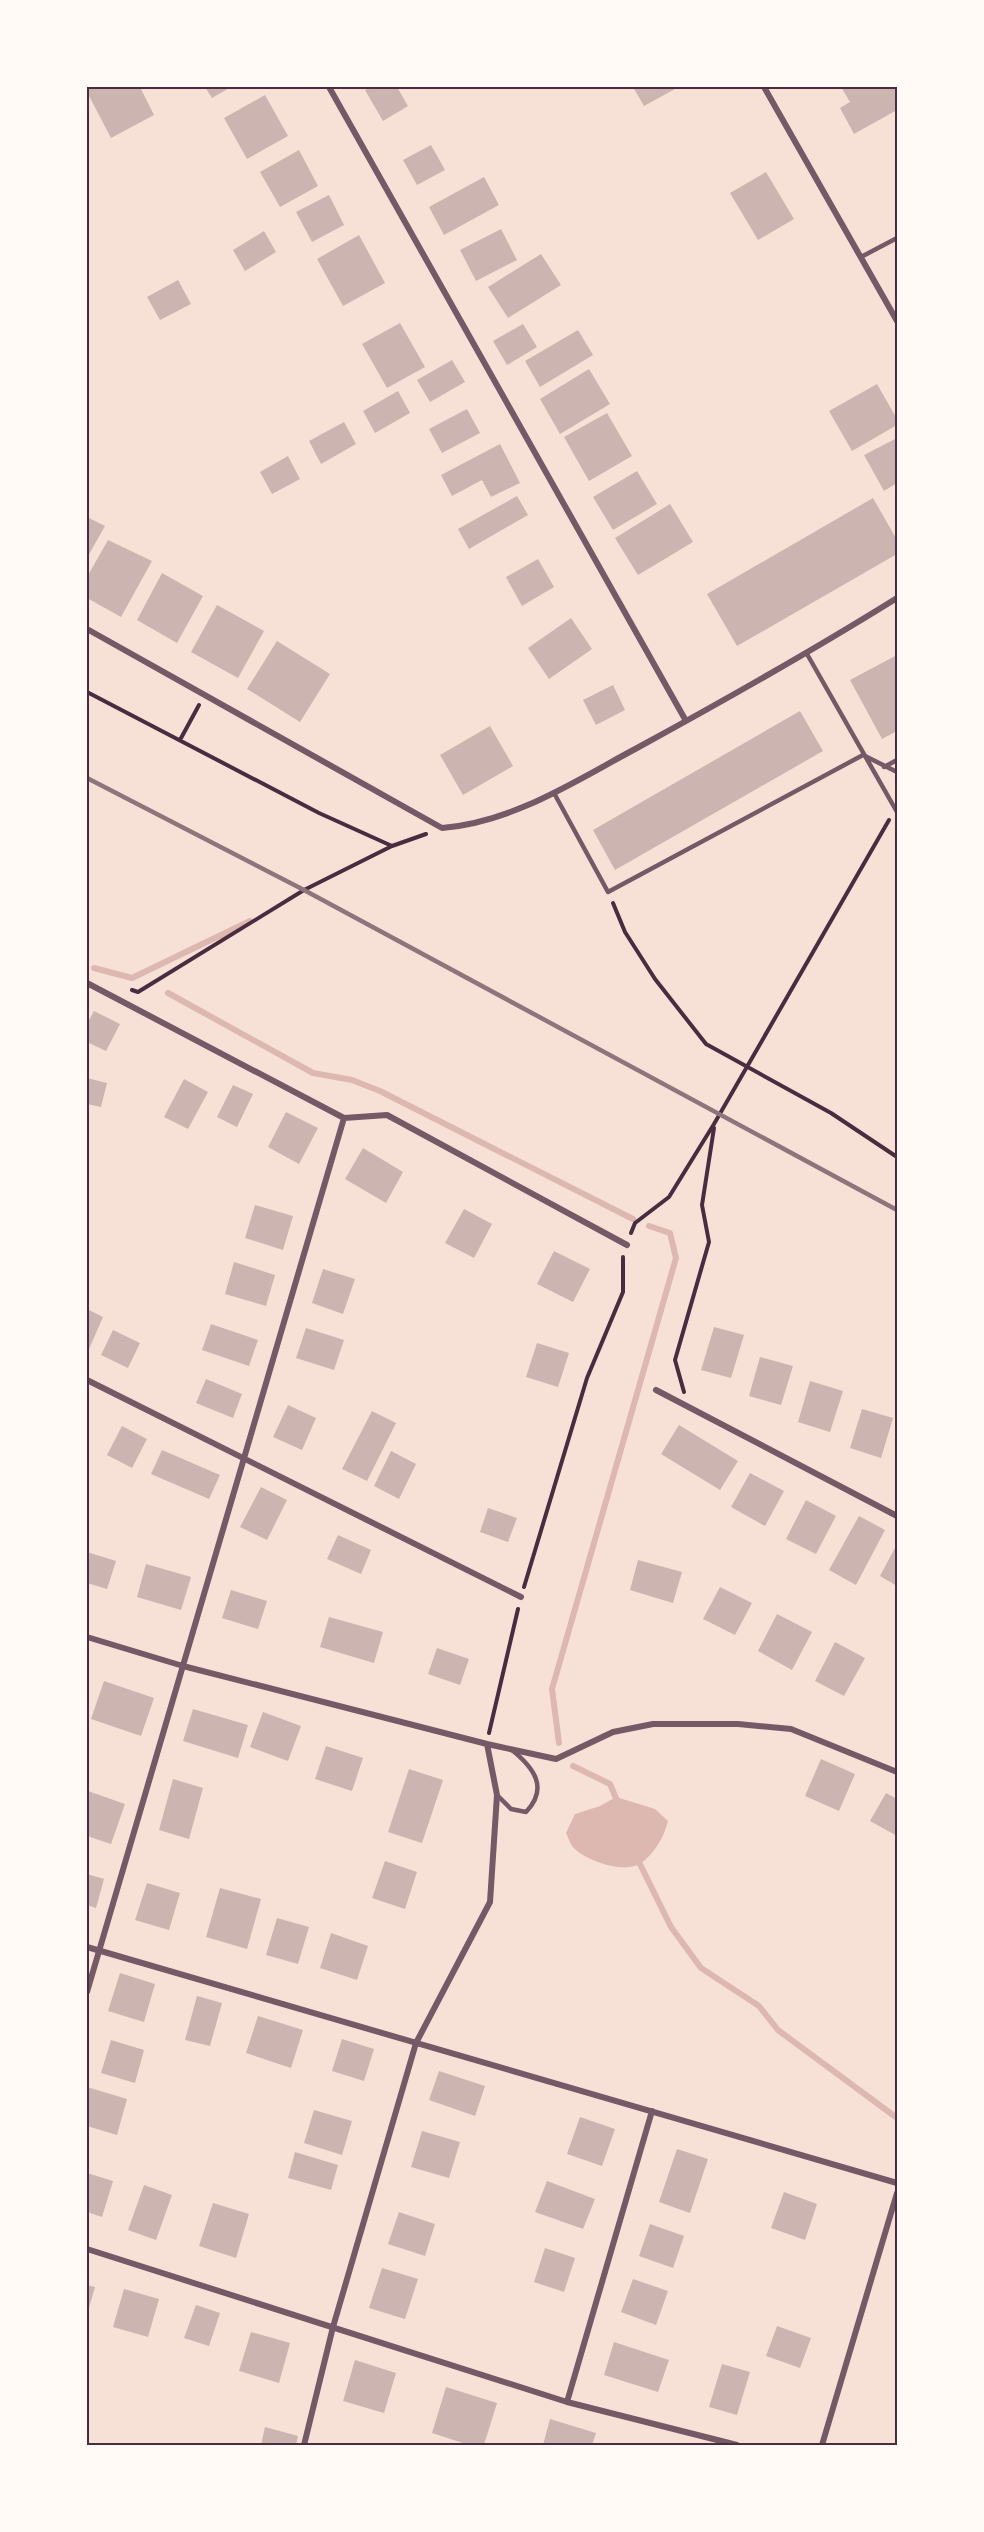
<svg xmlns="http://www.w3.org/2000/svg" width="984" height="2532" font-family="'Open Sans',sans-serif">
	<rect width="100%" height="100%" fill="#f7e1d7"/>
	<path fill="#dcb8b0" d="M616 1797 655 1809 668 1821C664 1837 655 1853 641 1863 625 1875 583 1860 572 1846 570 1843 568 1837 566 1833L575 1814 600 1806Z"/>
	<g fill="none" stroke-linecap="round" stroke-linejoin="round">
		<path stroke="#dcb8b0" stroke-width="6" d="M94 968 132 978 250 921
			M168 993 313 1073 352 1080 380 1091 633 1219
			M559 1743 552 1689 676 1258 670 1233 649 1226
			M573 1766 610 1784 618 1803
			M637 1858 671 1927 701 1968 759 2006 778 2030 897 2118"/>
	</g>
	<path fill="#ccb4b1" d="M87 87H140L154 115 111 138 87 92Z
		M205 87H231L212 98Z
		M371 87H397L408 106 383 121 365 90Z
		M633 87H674L675 89 644 106Z
		M841 87H897V110L854 134 840 108 850 102Z
		M265 95 288 136 247 159 224 118Z
		M431 145 445 170 417 185 403 160Z
		M299 150 318 186 280 207 260 172Z
		M766 172 794 219 758 240 730 193Z
		M484 177 499 205 444 235 429 207Z
		M329 195 344 225 312 242 296 212Z
		M501 229 517 260 476 281 460 250Z
		M264 231 276 252 245 271 233 250Z
		M359 235 385 283 343 306 317 259Z
		M541 254 561 285 508 318 488 287Z
		M178 280 191 304 160 320 147 297Z
		M400 323 425 367 387 388 362 344Z
		M523 324 537 347 507 365 493 341Z
		M578 330 593 355 540 387 525 361Z
		M452 360 465 382 430 402 417 380Z
		M589 369 610 404 560 434 540 399Z
		M877 384 897 419V425L852 451 829 411Z
		M398 391 410 413 375 433 363 411Z
		M467 409 480 433 442 453 429 429Z
		M607 413 632 456 589 481 564 437Z
		M344 422 356 444 321 464 309 441Z
		M897 438V483L884 491 864 455Z
		M500 444 520 483 491 497 482 480 452 496 441 475Z
		M288 456 300 479 272 494 260 472Z
		M637 471 657 504 613 530 593 497Z
		M517 496 528 515 469 549 458 529Z
		M873 498 897 540V554L737 646 707 594Z
		M670 504 693 542 638 575 615 538Z
		M87 517 105 526 87 558Z
		M108 540 152 561 121 617 87 598V577Z
		M538 559 554 587 522 606 506 577Z
		M162 573 203 596 177 643 137 620Z
		M217 605 264 631 238 678 191 652Z
		M571 618 592 649 549 679 528 648Z
		M277 641 330 674 300 722 247 689Z
		M897 655V731L882 739 850 680Z
		M613 685 625 710 596 725 583 700Z
		M800 711 823 751 615 870 593 830Z
		M490 726 513 766 463 795 440 755Z
		M94 1011 120 1024 106 1051 87 1042V1024Z
		M87 1078 107 1083 101 1107 87 1104Z
		M184 1079 208 1092 188 1129 164 1117Z
		M233 1085 253 1094 237 1127 217 1117Z
		M286 1112 318 1128 299 1164 268 1147Z
		M363 1148 403 1172 386 1203 345 1179Z
		M255 1205 293 1216 283 1250 245 1238Z
		M464 1209 492 1224 474 1258 445 1243Z
		M554 1251 590 1269 573 1302 537 1284Z
		M234 1262 275 1275 266 1306 225 1294Z
		M323 1269 355 1279 343 1314 312 1303Z
		M87 1309 103 1317 89 1349 87 1348Z
		M211 1324 258 1340 249 1366 202 1350Z
		M714 1327 744 1335 731 1378 701 1370Z
		M306 1328 344 1340 334 1370 296 1358Z
		M113 1330 140 1343 128 1368 101 1355Z
		M537 1343 569 1353 558 1387 526 1377Z
		M760 1357 793 1366 781 1405 749 1396Z
		M206 1379 242 1394 233 1418 196 1403Z
		M810 1381 843 1391 830 1432 798 1422Z
		M288 1405 316 1418 302 1450 273 1437Z
		M862 1409 893 1418 881 1458 850 1448Z
		M372 1411 396 1423 367 1481 342 1469Z
		M679 1425 738 1461 720 1490 661 1454Z
		M122 1426 147 1439 132 1468 107 1455Z
		M162 1450 220 1475 209 1499 151 1474Z
		M391 1451 416 1464 399 1499 374 1486Z
		M750 1473 784 1491 765 1526 731 1507Z
		M261 1487 287 1500 267 1540 240 1527Z
		M806 1500 836 1516 816 1554 786 1539Z
		M488 1508 517 1518 508 1542 480 1532Z
		M859 1516 885 1530 856 1585 829 1570Z
		M338 1535 371 1550 361 1574 327 1559Z
		M897 1544V1586L880 1576Z
		M87 1552 116 1561 107 1589 87 1583Z
		M638 1560 682 1572 673 1603 630 1590Z
		M146 1564 191 1577 181 1610 137 1597Z
		M720 1587 752 1603 735 1635 703 1619Z
		M231 1590 267 1601 258 1629 222 1618Z
		M777 1614 812 1632 792 1670 758 1651Z
		M329 1617 383 1632 374 1663 320 1647Z
		M835 1642 865 1658 844 1696 815 1681Z
		M437 1648 469 1659 460 1685 428 1674Z
		M104 1681 154 1698 141 1736 91 1719Z
		M193 1709 248 1725 238 1758 183 1741Z
		M263 1712 301 1726 288 1761 250 1747Z
		M326 1746 363 1758 352 1791 315 1779Z
		M821 1759 855 1774 839 1811 805 1796Z
		M409 1769 443 1780 422 1843 388 1832Z
		M173 1779 203 1788 189 1839 159 1830Z
		M88 1791 125 1804 111 1844 87 1836Z
		M886 1793 897 1799V1836L870 1821Z
		M385 1861 417 1872 405 1909 372 1898Z
		M87 1874 104 1879 96 1908 87 1905Z
		M147 1883 180 1893 169 1930 135 1920Z
		M220 1888 261 1899 247 1949 206 1937Z
		M277 1918 309 1927 298 1964 266 1955Z
		M331 1933 368 1946 357 1980 320 1968Z
		M120 1973 155 1984 144 2022 108 2011Z
		M197 1996 222 2003 210 2046 185 2040Z
		M258 2016 303 2030 291 2068 246 2053Z
		M342 2039 374 2049 364 2081 332 2071Z
		M111 2040 144 2050 135 2083 101 2073Z
		M439 2071 485 2086 475 2116 429 2100Z
		M87 2087 127 2099 117 2135 87 2126Z
		M314 2110 352 2121 342 2155 304 2143Z
		M580 2117 615 2129 602 2166 567 2154Z
		M422 2131 460 2142 449 2178 411 2167Z
		M677 2149 708 2159 690 2213 659 2202Z
		M295 2152 338 2165 331 2190 288 2178Z
		M87 2173 113 2181 102 2217 87 2212Z
		M547 2181 595 2199 583 2229 535 2212Z
		M144 2185 172 2195 156 2240 128 2230Z
		M784 2192 817 2204 805 2240 771 2228Z
		M213 2203 249 2214 236 2258 199 2246Z
		M399 2212 435 2224 425 2256 388 2244Z
		M650 2224 684 2236 673 2268 639 2256Z
		M545 2248 575 2258 564 2292 534 2282Z
		M382 2268 418 2279 405 2319 369 2308Z
		M633 2279 668 2291 656 2325 621 2312Z
		M87 2285 95 2287 88 2311H87Z
		M124 2289 159 2299 148 2337 113 2327Z
		M196 2305 220 2313 209 2346 184 2338Z
		M777 2326 811 2338 800 2368 766 2356Z
		M251 2332 290 2343 279 2383 239 2371Z
		M614 2342 669 2360 658 2392 604 2375Z
		M355 2360 396 2373 384 2413 343 2401Z
		M722 2364 750 2372 737 2415 709 2407Z
		M446 2387 497 2403 484 2445H469L432 2433Z
		M550 2419 596 2433 592 2445H543Z
		M265 2427 298 2436 296 2445H261Z"/>
	<g fill="none" stroke-linecap="round" stroke-linejoin="round">
		<path stroke="#4a2c40" stroke-width="4" d="M87 692 319 813 392 846 426 834
			M180 740 199 705
			M613 903 625 932 655 979 706 1044 831 1113 897 1157
			M132 990 138 992 304 890 392 846
			M631 1233 635 1223 669 1197 714 1124 889 820
			M684 1392 675 1360 709 1242 702 1205 714 1128
			M524 1587 587 1378 623 1292V1257
			M489 1733 518 1609"/>
		<path stroke="#755966" stroke-width="4.5" d="M861 257 897 238
			M807 654 897 812
			M884 767 897 760
			M554 793 608 892 863 755 897 772
			M497 1795 511 1809 526 1812C549 1788 534 1768 512 1750"/>
		<path stroke="#755966" stroke-width="6" d="M329 87 686 721
			M764 87 897 321
			M87 629 442 828C514 822 575 781 637 748 725 700 812 651 897 598
			M87 983 344 1118 387 1115 627 1245
			M87 1380 521 1597
			M656 1390 897 1516
			M87 1637 183 1666 487 1744 556 1759 613 1732 653 1724H738L791 1729 897 1772
			M87 1947 897 2183
			M87 1992 344 1118
			M87 2249 567 2402 737 2445
			M567 2402 652 2111
			M304 2445 333 2327 416 2043 490 1902 497 1795 487 1744
			M822 2445 897 2193"/>
		<path stroke="#8f747c" stroke-width="4.5" d="M87 778 304 890 897 1210"/>
	</g>
	<rect width="984" height="2532" fill="none" stroke="#fffaf5" stroke-width="177"/>
	<rect x="88" y="88" width="808" height="2356" fill="none" stroke="#4a2c40" stroke-width="2"/>
</svg>
